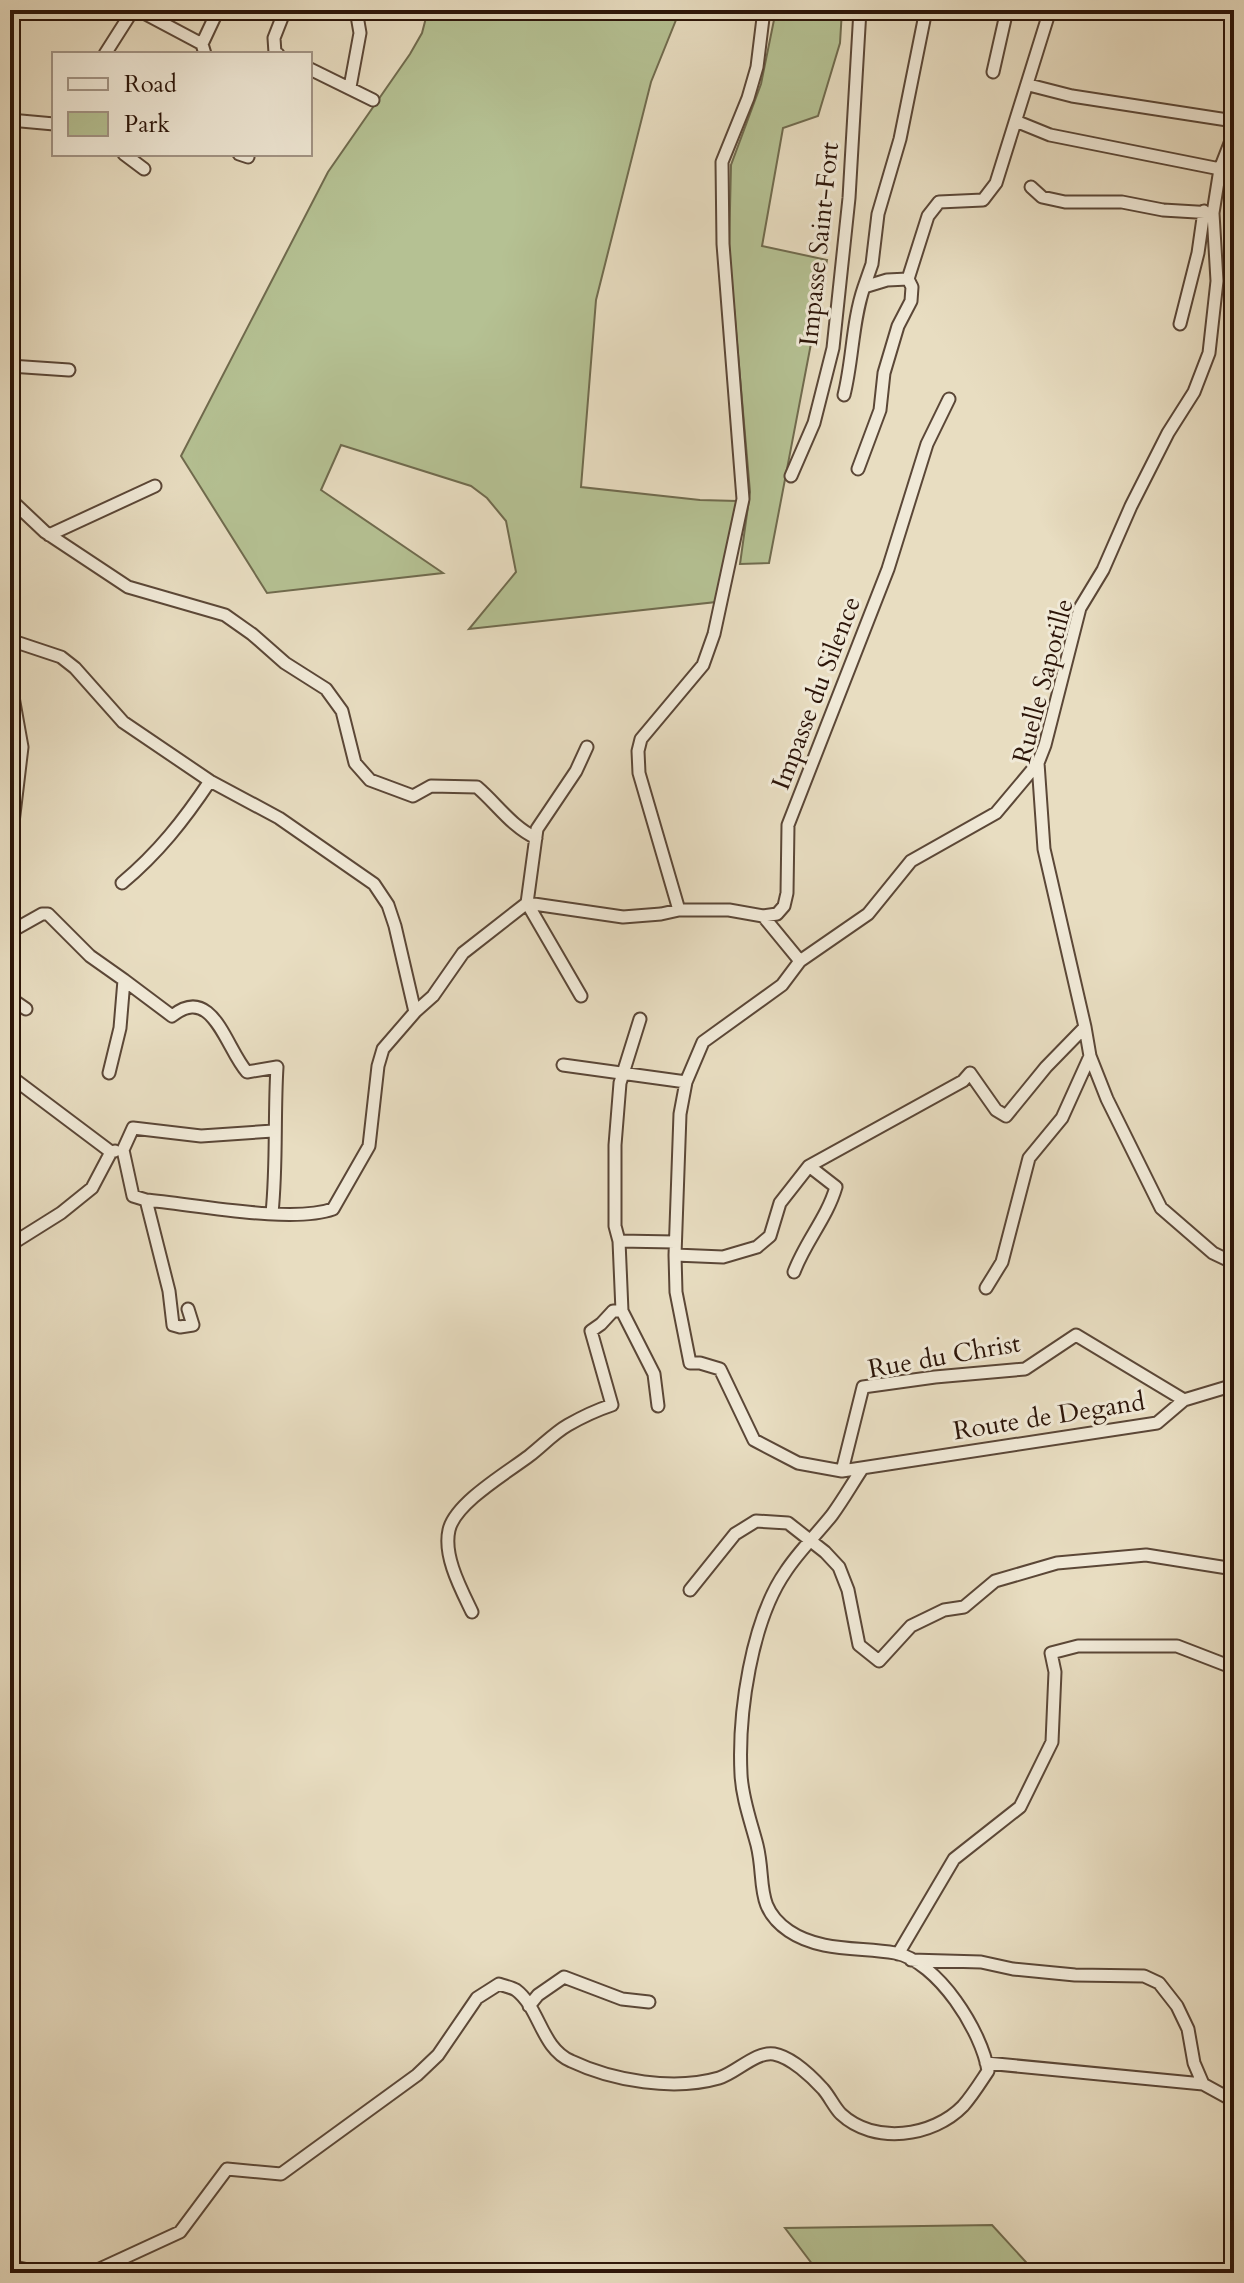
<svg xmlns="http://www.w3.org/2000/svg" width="1244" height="2283" font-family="Cardo,serif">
	<rect width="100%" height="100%" fill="#e8ddc1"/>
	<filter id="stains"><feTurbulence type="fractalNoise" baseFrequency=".0025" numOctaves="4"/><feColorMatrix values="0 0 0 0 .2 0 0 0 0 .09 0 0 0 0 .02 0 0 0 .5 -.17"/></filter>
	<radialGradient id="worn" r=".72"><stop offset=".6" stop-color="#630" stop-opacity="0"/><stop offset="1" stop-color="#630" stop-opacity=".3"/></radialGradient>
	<path fill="#b5c193" stroke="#706b4e" stroke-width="2" d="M428 10H680L651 82 596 300 581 487 700 500 737 501 716 602 469 629 516 572 506 521 487 498 471 486 341 445 321 490 443 573 267 593 181 456 328 172 410 54 422 33Z
		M776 10H842L840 43 818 116 783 128 762 246 827 260 769 563 740 564 750 492 729 251 731 165 761 84Z
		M992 2225 1036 2273H819L785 2228Z"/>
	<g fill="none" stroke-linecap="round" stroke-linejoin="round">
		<g stroke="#5b4737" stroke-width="15">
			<path id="street" d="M138 10 202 44 205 54
				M202 44 218 10
				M105 54 133 10
				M278 54 275 53 274 38 285 10
				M310 69 373 100
				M993 72 1007 10
				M1029 85 1072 96 1234 121
				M350 87 360 33 356 10
				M10 120 54 124
				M1018 122 1050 135 1220 169
				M1234 133 1220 169 1213 213 1217 281 1209 353 1194 392 1168 433 1131 506 1103 570 1080 608 1045 745 1038 763 1044 849 1085 1027 1090 1056 1107 1099 1161 1208 1213 1253 1234 1263
				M124 154 144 169
				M239 154 248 157
				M1031 187 1042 197 1065 202H1122L1163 210 1213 213
				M864 287 872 264 878 214 900 139 926 10
				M1180 324 1198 253 1204 211
				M10 366 69 370
				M844 395C853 359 852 322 864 287L887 280 908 279
				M858 469 880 410 884 373 898 326 911 301 912 287 908 279 928 216 939 202 983 200 996 183 1050 10
				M791 476 814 423 833 348 849 198 860 10
				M10 499 45 532 128 587 225 615 252 634 285 663 326 689 342 711 355 763 370 780 413 796 431 786 477 787C497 804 512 827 536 838
				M49 535 155 486
				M10 640 61 657 75 668 123 722 210 781 279 818 374 884 388 905 395 926 415 1012
				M10 680 22 747 10 848
				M1038 763 996 813 911 861 868 914 800 961 782 985 703 1042 686 1082 680 1114 675 1255 676 1292 690 1363H700L720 1369 754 1440 798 1463 842 1471 1157 1423 1184 1400 1234 1385
				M122 883C158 853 184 820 210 781
				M10 910 16 929
				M679 910 639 773 638 751 641 739 703 665 714 634 743 499 723 244 722 162 748 98 757 67 764 10
				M763 916 800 961
				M10 932 42 914H48L90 956 124 980 120 1028 109 1073
				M124 980 172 1016C213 983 226 1049 247 1072L277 1067C274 1116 277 1165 272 1213
				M581 996 527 903 537 829 576 771 587 747
				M10 998 26 1009
				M640 1019 620 1083 615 1145V1226L619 1241 622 1311 654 1374 658 1406
				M563 1065 686 1082
				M10 1076 111 1152 115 1151
				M273 1131 201 1136 133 1128 123 1150 133 1196 146 1200C193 1204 292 1224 333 1209L369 1146 378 1066 383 1049 415 1012 433 996 463 953 527 903 623 917 661 914 679 910H729L763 916 777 914 784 906 787 893 788 825 888 569 927 444 949 399
				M146 1200 169 1291 173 1325 180 1327 193 1325 188 1309
				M619 1241 675 1242
				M10 1245 61 1213 92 1188 111 1152
				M675 1255 723 1257 757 1247 770 1236 780 1203 809 1166 963 1081 970 1073 996 1110 1006 1116 1046 1067 1085 1027
				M794 1272C805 1242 827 1218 836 1187L809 1166
				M986 1288 1002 1262 1029 1158 1062 1118 1090 1056
				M842 1471 863 1387 935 1377 1025 1369 1076 1335 1184 1400
				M690 1590 735 1534 756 1521 788 1523 825 1552 839 1567 848 1590 859 1645 879 1661 911 1626 944 1610 964 1607 995 1581 1057 1563 1146 1555 1234 1569
				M472 1612C461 1589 443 1556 449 1530 455 1503 508 1472 529 1456 542 1446 554 1433 568 1425 582 1417 597 1410 612 1405L591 1331 601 1324 613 1311H622
				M898 1954 954 1859 1020 1807 1052 1742 1055 1672 1051 1653 1078 1646H1177L1234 1668
				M911 1960 981 1962 1013 1969 1075 1975 1144 1976 1159 1983 1177 2006 1188 2029 1194 2063 1203 2084 1234 2101
				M529 2006 538 1995 564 1977 622 1999 649 2002
				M986 2063 1203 2084
				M10 2266 42 2273
				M91 2273 180 2232 227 2169 281 2174 417 2075 438 2055 477 1998 499 1984C504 1986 511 1987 516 1990 540 2008 541 2048 571 2061 613 2081 674 2091 719 2078 736 2073 756 2051 774 2054 791 2057 812 2077 823 2089 830 2097 834 2107 841 2114 874 2145 933 2137 963 2106 972 2096 980 2083 988 2071 982 2032 938 1961 895 1953 860 1947 820 1952 789 1931 754 1907 766 1881 757 1845 751 1822 742 1798 741 1774 738 1714 751 1621 786 1571 799 1551 817 1534 832 1515 843 1500 852 1484 862 1469"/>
		</g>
		<use href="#street" stroke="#f0e9d7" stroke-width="11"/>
	</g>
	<g text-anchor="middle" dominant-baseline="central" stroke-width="6" stroke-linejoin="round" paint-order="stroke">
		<g font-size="26" fill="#2c1509" stroke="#f0e9d7">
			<text transform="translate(819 244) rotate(-84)">Impasse Saint-Fort</text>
			<text transform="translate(1043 681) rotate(-75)">Ruelle Sapotille</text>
			<text transform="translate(816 693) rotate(-69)">Impasse du Silence</text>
			<text transform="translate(944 1356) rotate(-10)">Rue du Christ</text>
			<text transform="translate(1049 1416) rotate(-9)">Route de Degand</text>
		</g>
	</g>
	<rect width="1244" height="2283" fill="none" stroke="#e8ddc1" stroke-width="40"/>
	<rect x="12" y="12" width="1220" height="2259" fill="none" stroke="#2c1509" stroke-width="4"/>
	<rect x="20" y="20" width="1204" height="2243" fill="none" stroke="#2c1509" stroke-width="2"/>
	<rect x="52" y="52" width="260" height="104" fill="#f0e9d7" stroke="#a29485" stroke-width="2"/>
	<rect x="68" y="78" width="40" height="12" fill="#f0e9d7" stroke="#a29485" stroke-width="2"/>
	<text x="124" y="92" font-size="24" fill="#2c1509">Road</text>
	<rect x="68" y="112" width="40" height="24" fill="#b5c193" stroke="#a29485" stroke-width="2"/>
	<text x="124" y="132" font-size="24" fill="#2c1509">Park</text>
	<rect width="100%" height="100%" filter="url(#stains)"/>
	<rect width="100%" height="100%" fill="url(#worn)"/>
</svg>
